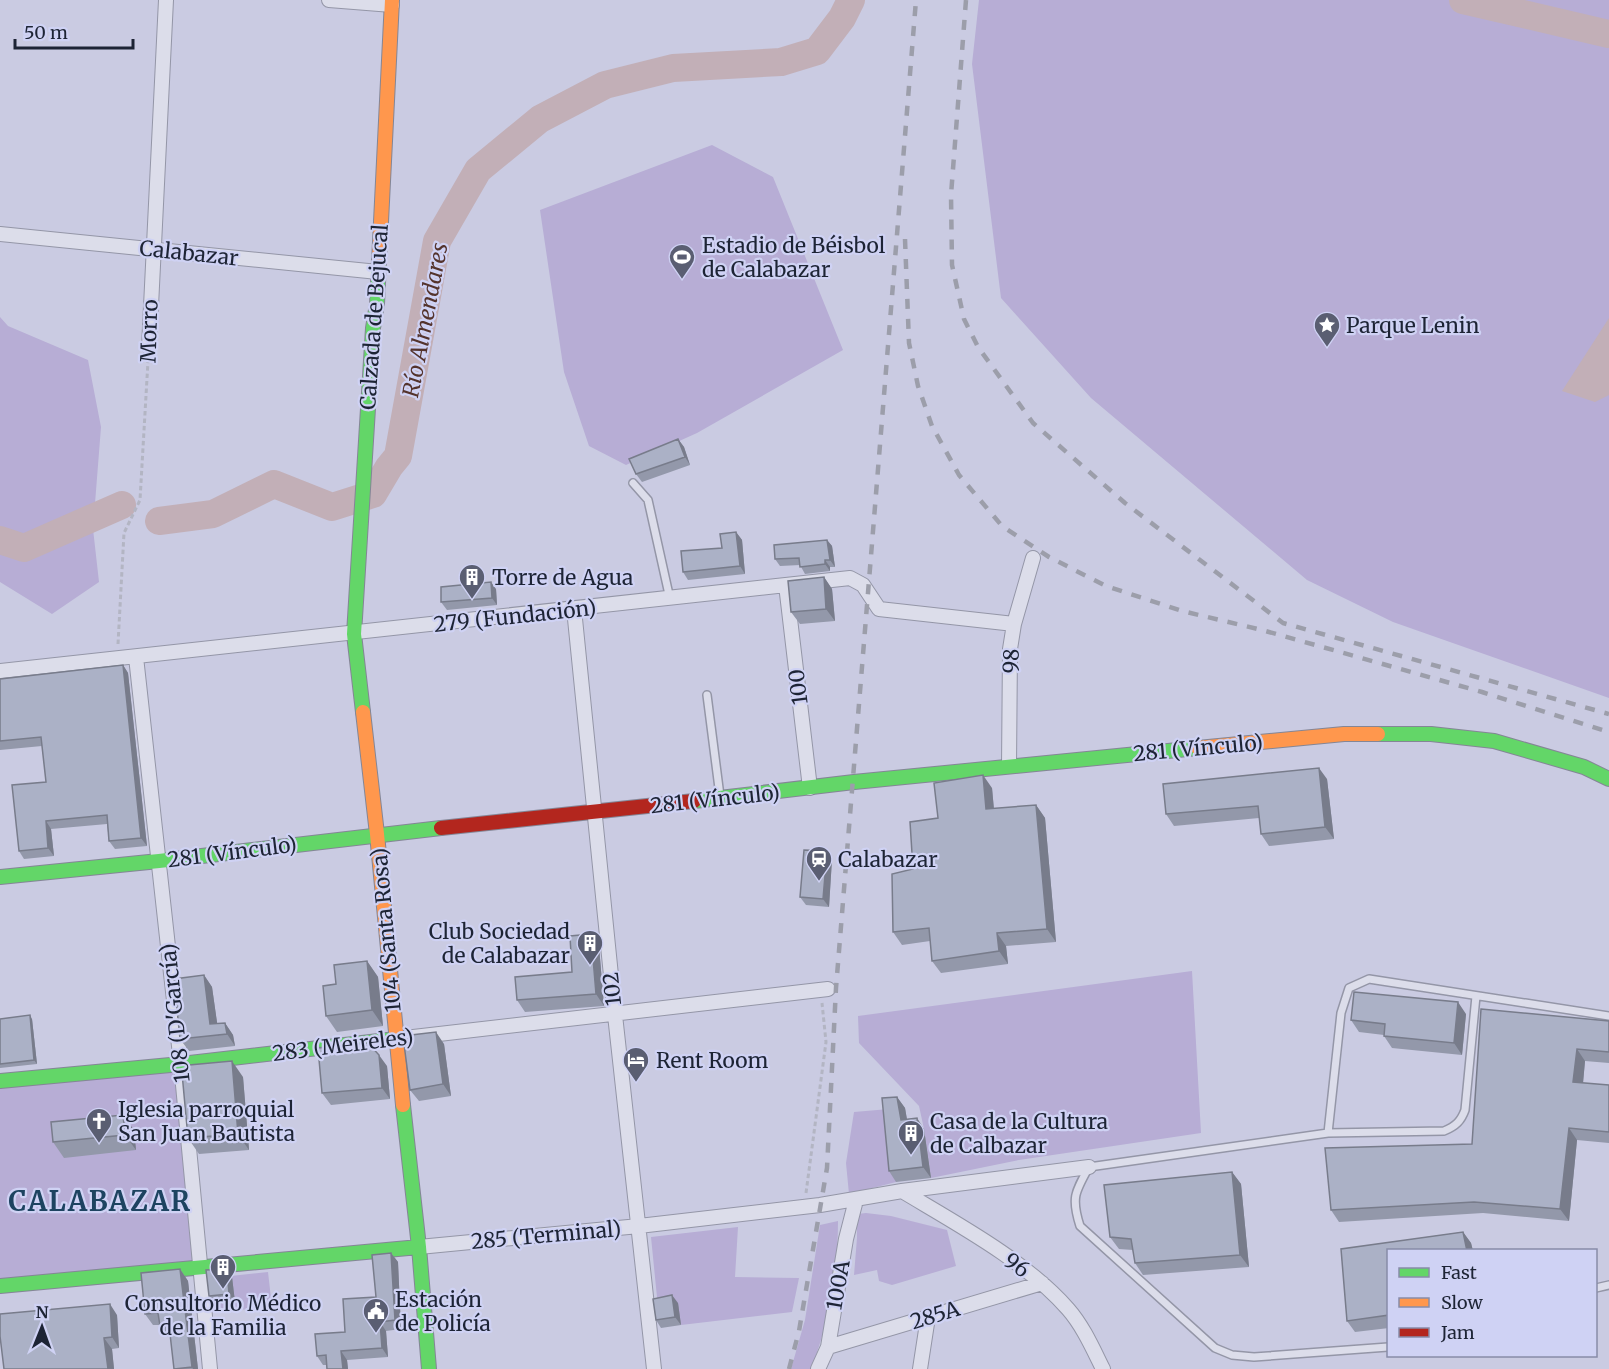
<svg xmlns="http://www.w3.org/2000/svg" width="1609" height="1369" font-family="Merriweather,serif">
	<rect width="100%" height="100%" fill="#cacbe2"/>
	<path fill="#b7add5" d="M979 0H1609V698L1393 622 1307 580 1091 398 1001 298 972 64Z
		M712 145 773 177 843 350 697 433 626 465 589 446 564 372 540 210Z
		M0 317 8 326 88 360 101 427 93 529 99 582 52 614 0 582Z
		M1192 971 1201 1133 1019 1160 931 1178 924 1129 919 1106 859 1043 858 1016Z
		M181 1064 199 1267 0 1286V1081Z
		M889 1109 896 1182 849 1194 846 1163 854 1112Z
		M866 1213 891 1216 947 1230 956 1266 892 1285 879 1281 877 1270 854 1275 857 1238V1214Z
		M838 1221C838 1271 829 1323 811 1369H791L805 1320 820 1225Z
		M738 1227 735 1277 799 1278 792 1312 681 1325 658 1307 651 1237Z
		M268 1272 272 1307 215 1312 212 1278Z"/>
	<path fill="#c2afb7" d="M1609 318V395L1595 402 1562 391Z"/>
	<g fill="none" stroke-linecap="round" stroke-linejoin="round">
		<path stroke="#c2afb7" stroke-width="28" d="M1463 0 1609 34
			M159 521 213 514 274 484 332 507 373 494 389 467 398 456 437 241 478 170 540 119 605 85 673 68 781 62 817 51 842 18 851 0
			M0 540 24 548 122 505"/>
		<g stroke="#9496a7" stroke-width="10">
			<path id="lane" d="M633 483 648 500 670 599
				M707 695 720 796
				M1328 1133 1444 1131C1456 1126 1461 1121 1465 1110L1476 996
				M1596 1288 1609 1285
				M1388 1347 1254 1357 1232 1355 1215 1348 1080 1226C1071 1198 1075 1192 1089 1167L1328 1133 1341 1013 1349 988 1369 979 1609 1016"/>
		</g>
		<g stroke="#9496a7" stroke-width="16">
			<path id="street" d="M329 0 392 5
				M0 234 378 272
				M149 347 166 0
				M786 585 810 788
				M574 609 615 1015 654 1369
				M136 657 181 1064 210 1369
				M0 671 850 578 863 585 879 609 1014 624
				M1009 766 1010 649 1014 624 1033 558
				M396 1039 828 989
				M902 1191C957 1224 1026 1261 1068 1309 1083 1326 1093 1349 1103 1369
				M419 1247 639 1226 820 1205 902 1191 1089 1167
				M828 1347 1042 1283
				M818 1369 828 1347 846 1239 856 1200
				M920 1369 928 1317"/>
		</g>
		<g stroke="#848696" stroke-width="16">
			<path id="fast" d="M363 712 354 634 373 328 377 304 379 262
				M1378 734H1431L1494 741 1584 767 1609 779
				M694 801 854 782 1198 748
				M0 877 159 861 441 828
				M0 1081 181 1064 396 1039
				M403 1105 419 1247 429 1369
				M0 1286 419 1247"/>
		</g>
		<g stroke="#848696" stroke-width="16">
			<path id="slow" d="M379 262 392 0
				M363 712 377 834 403 1105
				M1198 748 1344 734H1378"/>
		</g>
		<g stroke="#848696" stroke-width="16">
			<path id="jam" d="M441 828 694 801"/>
		</g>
		<path stroke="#b3b5c3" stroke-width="3" stroke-dasharray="4.5 3" stroke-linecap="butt" d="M118 644 124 533 140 500 148 361
			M806 1193 826 1042 822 1003"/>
		<use href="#lane" stroke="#dcddea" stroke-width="7"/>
		<use href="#street" stroke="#dcddea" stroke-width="14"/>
		<use href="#fast" stroke="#63d668" stroke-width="14"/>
		<use href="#slow" stroke="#ff974d" stroke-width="14"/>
		<use href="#jam" stroke="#b3261e" stroke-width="14"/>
		<path stroke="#9c9eaa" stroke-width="4.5" stroke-dasharray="10 10" stroke-linecap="butt" d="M966 0 951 195 952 265 964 319 978 347 1033 423 1125 503 1283 623 1609 714
			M905 239 909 343 918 386 932 426 959 475 1002 526 1049 557 1106 586 1182 611 1262 630 1482 692 1609 732
			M789 1369 799 1331 827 1168 836 988 916 0"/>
	</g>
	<path fill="#9398aa" d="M678 439 684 447 690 465 642 482 636 474Z
		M736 532 742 540 745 574 688 580 683 572 722 548Z
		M827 540 832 546 835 567H830V571L805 574 800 565 780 566 775 559Z
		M824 577 832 589 835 621 800 624 791 612Z
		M496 589 497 605 447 610 441 602Z
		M123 665 128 673 147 846 115 849 109 841 107 824 51 829 54 856 24 859 19 851 46 782 42 746 0 750V679Z
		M1327 779 1334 839 1269 846 1261 834 1259 818 1174 826 1166 814Z
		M992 788 994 809 1036 805 1045 818 1056 942 1006 946 1008 964 941 973 932 961 930 941 902 945 893 932 913 869 938 818Z
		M832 859 829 907 806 905 800 897Z
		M599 946 604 1006 525 1012 517 1000 572 972Z
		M367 961 378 977 383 1026 337 1032 326 1016 336 984Z
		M204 975 212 987 217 1023H225L233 1035 235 1046 189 1051 180 1039Z
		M1466 1014 1462 1055 1392 1048 1384 1036V1035L1359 1032 1351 1020Z
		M0 1019H32L37 1064 0 1068Z
		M1609 1021V1063L1585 1061 1583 1083 1609 1085V1143L1577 1140 1569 1221 1483 1213 1339 1222 1331 1210 1472 1144Z
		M444 1044 451 1096 419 1101 410 1090Z
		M387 1066 390 1099 331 1105 322 1093Z
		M243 1077 249 1150 199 1154 188 1138Z
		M897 1097 905 1108 907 1120 917 1118 924 1129 931 1178 896 1182 889 1171Z
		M134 1130 136 1150 64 1158 53 1142Z
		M1232 1172 1241 1184 1249 1267 1143 1275 1135 1263 1133 1250 1119 1249 1110 1237Z
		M1463 1232 1471 1243 1473 1251H1389V1328L1355 1332 1347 1321 1341 1249Z
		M391 1253 398 1262 401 1329 386 1331 388 1357 347 1360 348 1369H327L326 1365H323L317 1356 345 1332 376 1297Z
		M180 1269 188 1281 198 1369H174L171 1336 167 1337 160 1325H153L145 1314Z
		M227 1269 232 1277 235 1302 215 1304 209 1296Z
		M678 1303 681 1325 661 1328 656 1320Z
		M117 1315 119 1348 112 1349 114 1369H4Z"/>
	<path fill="#787c8b" d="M678 439 684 447 690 465 685 457Z
		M736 532 742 540 745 574 740 566Z
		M827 540 832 546 835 567 830 560Z
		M825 560 830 567V571L825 564Z
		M824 577 832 589 835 621 826 609Z
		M491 582 496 589 497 605 492 598Z
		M123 665 128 673 147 846 141 838Z
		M1319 768 1327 779 1334 839 1325 827Z
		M983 775 992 788 995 822 986 809Z
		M1036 805 1045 818 1056 942 1047 929Z
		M46 821 51 829 54 856 48 848Z
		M827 851 832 859 829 907 823 899Z
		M997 933 1006 946 1008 964 999 951Z
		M591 934 599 946 604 1006 596 994Z
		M367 961 378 977 383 1026 372 1010Z
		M204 975 212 987 219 1036 210 1024Z
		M1458 1002 1466 1014 1462 1055 1454 1043Z
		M30 1015 32 1019 37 1064 34 1060Z
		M225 1023 233 1035 235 1046 227 1034Z
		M436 1032 444 1044 451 1096 443 1084Z
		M1577 1049 1585 1061 1582 1094 1573 1082Z
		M379 1055 387 1066 390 1099 382 1088Z
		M232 1061 243 1077 249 1150 238 1134Z
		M897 1097 905 1108 909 1131 901 1120Z
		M123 1115 134 1130 136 1150 125 1135Z
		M917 1118 924 1129 931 1178 923 1167Z
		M1569 1128 1577 1140 1569 1221 1560 1209Z
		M1232 1172 1241 1184 1249 1267 1240 1255Z
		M1463 1232 1471 1243 1473 1251H1467Z
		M391 1253 398 1262 401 1329 395 1320Z
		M180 1269 188 1281 198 1369H193L192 1367Z
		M227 1269 232 1277 235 1302 229 1294Z
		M672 1295 678 1303 681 1325 675 1317Z
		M110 1304 117 1315 119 1348 112 1337Z
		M380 1322 386 1331 388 1357 382 1348Z
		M104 1338 112 1349 114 1369H108Z
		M341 1351 347 1360 348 1369H343Z"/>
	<path fill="#abb1c6" stroke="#787c8b" stroke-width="1.5" d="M678 439 685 457 636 474 629 459Z
		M736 532 740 566 683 572 681 551 722 548 720 534Z
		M827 540 830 560H825V564L800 567 799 558 775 559 774 545Z
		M824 577 826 609 791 612 788 581Z
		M491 582 492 598 441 602V587Z
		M123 665 141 838 109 841 107 815 46 821 48 848 19 851 12 785 46 782 41 737 0 741V679Z
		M1319 768 1325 827 1261 834 1258 806 1166 814 1163 784Z
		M983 775 986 809 1036 805 1047 929 997 933 999 951 932 961 929 928 893 932 892 874 913 869 910 822 938 818 934 783Z
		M804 850 827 851 823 899 800 897Z
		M591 934 596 994 517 1000 515 977 572 972 570 936Z
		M367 961 372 1010 326 1016 323 986 336 984 334 965Z
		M204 975 210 1024 225 1023 227 1034 180 1039 174 979Z
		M1354 992 1458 1002 1454 1043 1384 1036 1385 1024 1351 1020Z
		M1481 1009 1609 1021V1052L1577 1049 1573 1082 1609 1085V1132L1569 1128 1560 1209 1474 1202 1331 1210 1325 1148 1472 1144Z
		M30 1015 34 1060 0 1064V1019Z
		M436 1032 443 1084 410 1090 404 1044 411 1035Z
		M368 1043 379 1055 382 1088 322 1093 318 1048Z
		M232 1061 238 1134 188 1138 182 1073 189 1065Z
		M897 1097 901 1120 917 1118 923 1167 889 1171 882 1098Z
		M123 1115 125 1135 53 1142 51 1122Z
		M1232 1172 1240 1255 1135 1263 1131 1239 1110 1237 1104 1185Z
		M1463 1232 1467 1251H1389V1315L1347 1321 1341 1249Z
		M391 1253 395 1320 380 1322 382 1348 341 1351 343 1369H327L326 1355 317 1356 315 1334 345 1332 343 1299 376 1297 372 1255Z
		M180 1269 192 1367 174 1369 169 1325 160 1326 158 1313 145 1314 141 1273Z
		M227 1269 229 1294 209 1296 206 1270Z
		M672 1295 675 1317 656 1320 653 1299Z
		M110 1304 112 1337 104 1338 108 1369H4L0 1336V1314Z"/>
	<defs>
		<g id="stadium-pin" transform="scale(1.35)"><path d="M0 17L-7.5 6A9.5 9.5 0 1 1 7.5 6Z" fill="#5a5e72" stroke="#cfd2f4"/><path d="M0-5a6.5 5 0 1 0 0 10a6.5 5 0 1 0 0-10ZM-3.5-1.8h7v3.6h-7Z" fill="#fff"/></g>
		<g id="sight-pin" transform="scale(1.35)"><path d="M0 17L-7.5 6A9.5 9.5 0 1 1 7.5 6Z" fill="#5a5e72" stroke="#cfd2f4"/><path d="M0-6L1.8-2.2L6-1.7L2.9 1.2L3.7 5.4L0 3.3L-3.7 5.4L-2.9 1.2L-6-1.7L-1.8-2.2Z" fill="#fff"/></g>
		<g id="building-pin" transform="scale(1.35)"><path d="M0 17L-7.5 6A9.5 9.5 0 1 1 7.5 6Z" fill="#5a5e72" stroke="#cfd2f4"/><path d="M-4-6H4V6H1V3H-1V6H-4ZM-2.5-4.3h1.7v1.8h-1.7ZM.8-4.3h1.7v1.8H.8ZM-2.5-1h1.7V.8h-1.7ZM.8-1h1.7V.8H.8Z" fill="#fff"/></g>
		<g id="station-pin" transform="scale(1.35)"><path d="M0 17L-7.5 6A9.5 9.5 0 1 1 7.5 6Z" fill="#5a5e72" stroke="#cfd2f4"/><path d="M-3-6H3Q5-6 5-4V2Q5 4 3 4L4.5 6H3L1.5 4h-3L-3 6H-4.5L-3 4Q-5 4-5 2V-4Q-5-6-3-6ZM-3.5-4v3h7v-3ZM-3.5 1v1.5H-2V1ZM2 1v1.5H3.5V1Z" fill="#fff"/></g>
		<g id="hotel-pin" transform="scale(1.35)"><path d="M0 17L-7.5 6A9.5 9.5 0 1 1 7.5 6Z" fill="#5a5e72" stroke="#cfd2f4"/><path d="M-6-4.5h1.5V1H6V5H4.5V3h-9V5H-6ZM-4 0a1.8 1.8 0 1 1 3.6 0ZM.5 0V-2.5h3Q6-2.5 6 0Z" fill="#fff"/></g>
		<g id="church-pin" transform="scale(1.35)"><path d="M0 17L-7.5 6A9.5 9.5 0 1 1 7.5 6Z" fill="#5a5e72" stroke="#cfd2f4"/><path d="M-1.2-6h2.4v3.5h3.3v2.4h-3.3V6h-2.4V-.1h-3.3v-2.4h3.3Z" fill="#fff"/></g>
		<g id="civic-pin" transform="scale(1.35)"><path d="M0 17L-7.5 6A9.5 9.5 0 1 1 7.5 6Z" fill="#5a5e72" stroke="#cfd2f4"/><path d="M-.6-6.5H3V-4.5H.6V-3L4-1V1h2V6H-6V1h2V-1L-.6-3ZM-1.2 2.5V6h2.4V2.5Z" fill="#fff"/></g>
	</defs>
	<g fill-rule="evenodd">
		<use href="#stadium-pin" x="682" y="257"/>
		<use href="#sight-pin" x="1327" y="325"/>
		<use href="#building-pin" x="472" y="577"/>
		<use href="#station-pin" x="819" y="859"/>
		<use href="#building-pin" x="590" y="943"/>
		<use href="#hotel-pin" x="636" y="1060"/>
		<use href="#church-pin" x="99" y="1121"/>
		<use href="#building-pin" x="911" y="1133"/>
		<use href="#building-pin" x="223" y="1267"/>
		<use href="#civic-pin" x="376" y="1311"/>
	</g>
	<g text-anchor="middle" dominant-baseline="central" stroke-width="4.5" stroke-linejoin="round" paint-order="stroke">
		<g font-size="21" fill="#1d2435" stroke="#cfd2f4" text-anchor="start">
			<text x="702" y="245">Estadio de Béisbol<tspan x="702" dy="24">de Calabazar</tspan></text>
			<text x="1346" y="325">Parque Lenin</text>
			<text x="492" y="577">Torre de Agua</text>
			<text x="838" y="859">Calabazar</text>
			<text x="570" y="931" text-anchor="end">Club Sociedad<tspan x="570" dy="24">de Calabazar</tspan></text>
			<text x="656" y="1060">Rent Room</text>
			<text x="118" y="1109">Iglesia parroquial<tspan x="118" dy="24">San Juan Bautista</tspan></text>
			<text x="930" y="1121">Casa de la Cultura<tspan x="930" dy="24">de Calbazar</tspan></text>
			<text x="395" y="1299">Estación<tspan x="395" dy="24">de Policía</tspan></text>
			<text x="223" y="1303" text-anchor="middle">Consultorio Médico<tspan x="223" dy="24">de la Familia</tspan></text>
		</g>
		<g font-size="21" fill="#1d2435" stroke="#cfd2f4">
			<text transform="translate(189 253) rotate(6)">Calabazar</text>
			<text transform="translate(374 317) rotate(-86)">Calzada de Bejucal</text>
			<text transform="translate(149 331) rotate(-88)">Morro</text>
			<text transform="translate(515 616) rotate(-6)">279 (Fundación)</text>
			<text transform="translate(1011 661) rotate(-88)">98</text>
			<text transform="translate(798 687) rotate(-97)">100</text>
			<text transform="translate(1198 748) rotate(-5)">281 (Vínculo)</text>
			<text transform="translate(715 799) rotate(-6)">281 (Vínculo)</text>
			<text transform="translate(232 852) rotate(-7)">281 (Vínculo)</text>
			<text transform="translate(386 930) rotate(-95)">104 (Santa Rosa)</text>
			<text transform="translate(612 989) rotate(-96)">102</text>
			<text transform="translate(175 1013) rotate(-96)">108 (D'García)</text>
			<text transform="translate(343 1045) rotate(-7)">283 (Meireles)</text>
			<text transform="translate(546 1235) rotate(-5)">285 (Terminal)</text>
			<text transform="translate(1017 1265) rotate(36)">96</text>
			<text transform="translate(838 1285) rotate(-80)">100A</text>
			<text transform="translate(935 1315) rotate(-17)">285A</text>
		</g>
		<g font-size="22" font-style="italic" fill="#54332c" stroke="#cfd2f4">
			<text transform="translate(425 320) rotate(-79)">Río Almendares</text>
		</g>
		<g font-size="27" font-weight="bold" letter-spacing="1.5" fill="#1d4360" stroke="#cfd2f4">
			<text x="100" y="1201">CALABAZAR</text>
		</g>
	</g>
	<rect x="1387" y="1249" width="210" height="108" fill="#cfd2f4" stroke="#888ca8" stroke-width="1.5"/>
	<rect x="1399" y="1268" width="30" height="9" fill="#63d668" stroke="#888ca8" stroke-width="1.5"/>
	<text x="1441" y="1279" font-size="18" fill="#1d2435">Fast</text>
	<rect x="1399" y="1298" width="30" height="9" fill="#ff974d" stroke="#888ca8" stroke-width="1.5"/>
	<text x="1441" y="1309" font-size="18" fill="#1d2435">Slow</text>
	<rect x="1399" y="1328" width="30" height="9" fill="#b3261e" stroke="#888ca8" stroke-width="1.5"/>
	<text x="1441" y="1339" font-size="18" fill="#1d2435">Jam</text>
	<g transform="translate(42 1327) rotate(1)" stroke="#cfd2f4" stroke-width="4.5" paint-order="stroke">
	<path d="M0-4.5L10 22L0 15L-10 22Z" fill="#1d2435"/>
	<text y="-9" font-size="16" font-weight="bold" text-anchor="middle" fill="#1d2435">N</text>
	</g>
	<path d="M15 39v9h118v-9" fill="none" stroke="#1d2435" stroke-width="3"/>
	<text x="24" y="39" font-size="18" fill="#1d2435" stroke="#cfd2f4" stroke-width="4.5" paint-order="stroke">50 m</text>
</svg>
